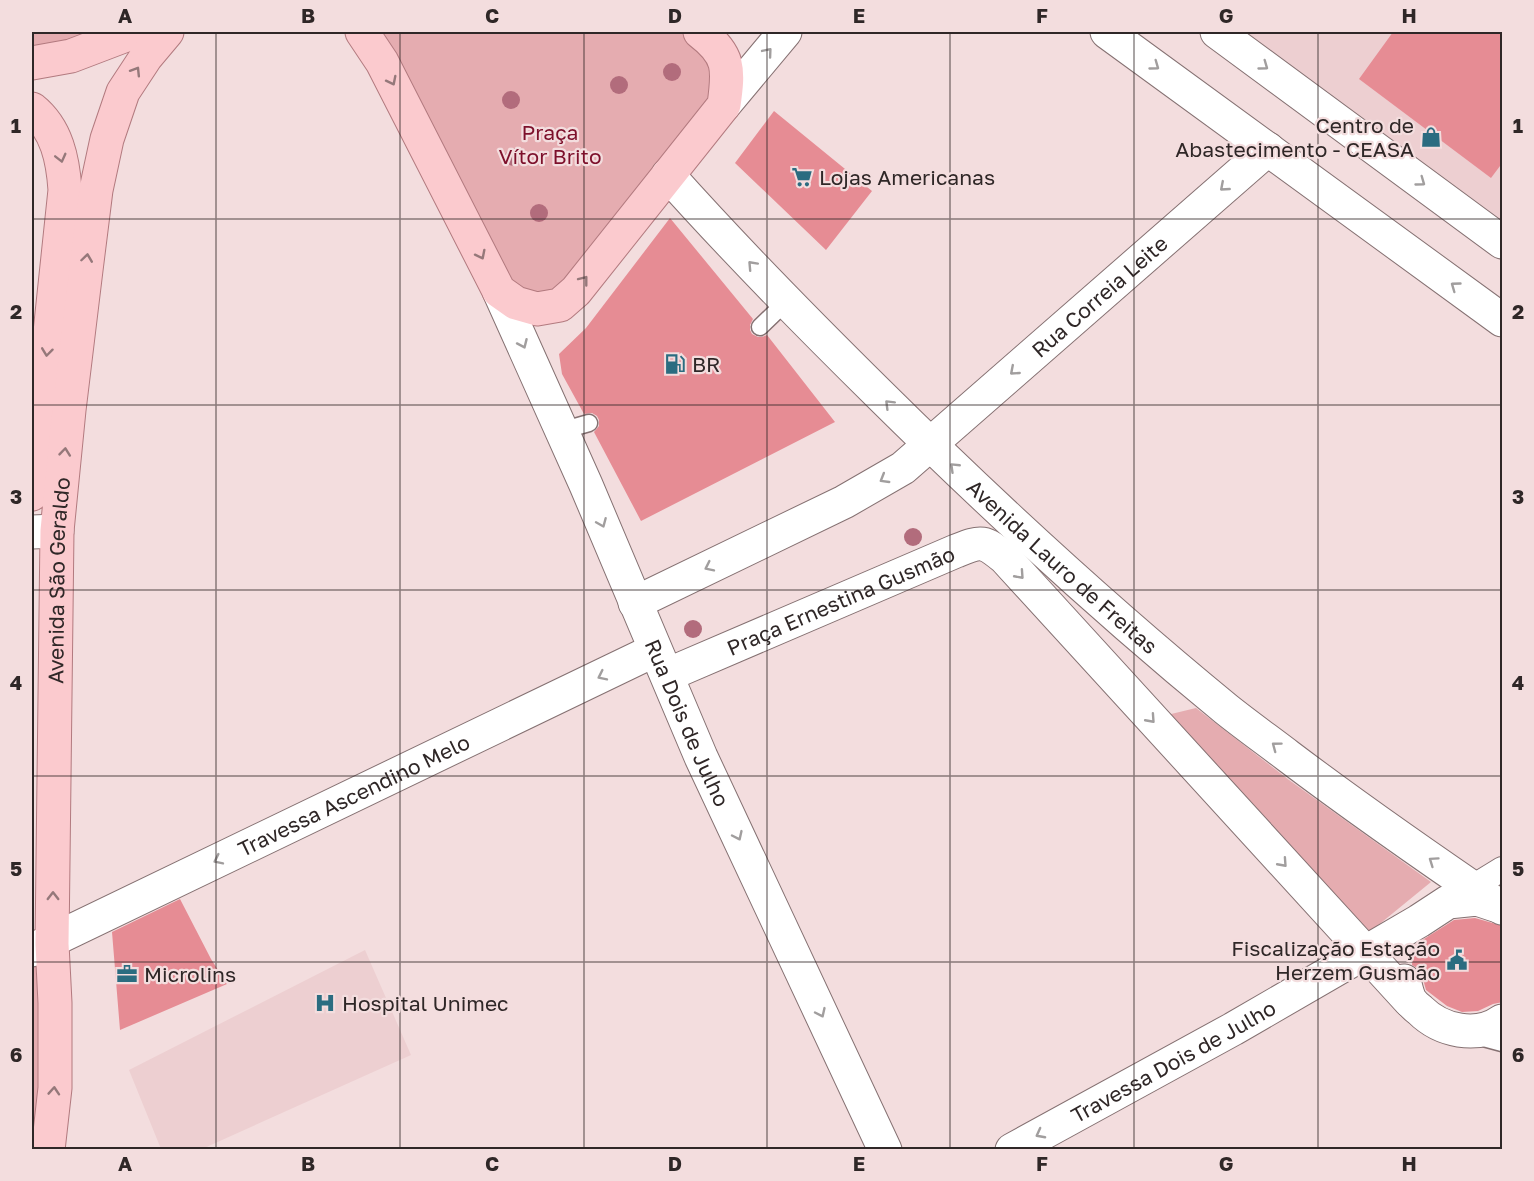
<svg xmlns="http://www.w3.org/2000/svg" width="1534" height="1181" font-family="'Golos Text',sans-serif">
	<rect width="100%" height="100%" fill="#f3ddde"/>
	<path fill="#edcfd1" d="M1217 32H1502V242Z
		M365 950 411 1055 202 1149H161L129 1070Z"/>
	<path fill="#e5acb0" d="M32 32H134L32 63Z
		M362 32H700L728 80 576 291 516 303Z
		M1196 708 1289 780 1431 882 1360 940 1167 715Z
		M53 940 48 1149 32 1150V950Z"/>
	<path fill="#e68c94" d="M1393 32H1503V162L1491 178 1359 79Z
		M774 111 872 191 826 250 735 163Z
		M670 218 753 319 750 325V330L752 334 758 337H762L767 335 835 422 641 521 594 432 599 426V420L597 416 592 413 584 414 562 374 559 354 586 328Z
		M180 899 211 959 227 984 120 1030 112 932Z
		M1475 918 1503 926V1002L1493 1004 1478 1011 1462 1012 1447 1006 1426 990 1422 975 1417 968 1412 965 1413 953 1416 944 1454 920Z"/>
	<g fill="none" stroke-linecap="round" stroke-linejoin="round">
		<g stroke="#857172" stroke-width="19">
			<path id="service" d="M760 327 786 302
				M561 431 589 423
				M1476 1036 1502 1043"/>
		</g>
		<g stroke="#857172" stroke-width="26">
			<path id="pedestrian" d="M1471 888 1502 869"/>
		</g>
		<g stroke="#857172" stroke-width="35">
			<g id="minor">
				<path d="M1107 32 1502 320"/>
				<path d="M1217 32 1502 242"/>
				<path d="M724 105 785 32"/>
				<path id="s1" d="M635 603 844 502 903 468 1268 149"/>
				<path id="s2" d="M32 950 655 650"/>
			</g>
		</g>
		<g stroke="#857172" stroke-width="35">
			<g id="tertiary">
				<path id="s3" d="M668 175C735 250 806 322 878 393 989 503 1104 609 1226 709 1246 725 1267 740 1288 756 1358 809 1430 859 1502 908"/>
				<path id="s4" d="M499 291 586 485 701 757 885 1150"/>
				<path d="M32 532 57 531"/>
				<path id="s5" d="M667 675 956 551C982 541 983 540 1005 558L1410 1001"/>
				<path d="M1404 981C1406 987 1407 994 1410 1000 1412 1003 1416 1007 1420 1010 1441 1031 1477 1039 1502 1021"/>
				<path id="s6" d="M1012 1150 1233 1029 1366 952 1419 921 1448 902 1477 899 1495 905"/>
			</g>
		</g>
		<g stroke="#b27a7f" stroke-width="35">
			<g id="primary">
				<path d="M362 32 382 62 499 291 516 303 537 309 560 305 576 291 724 105C729 69 730 55 700 32"/>
				<path d="M32 63 71 56 134 32"/>
				<path d="M32 109C57 129 63 160 65 190L37 456 32 494"/>
				<path id="s7" d="M48 1150 55 1088V1003L52 944 57 531 69 410 86 270 96 190 107 139 123 92 146 57 167 32"/>
			</g>
		</g>
		<use href="#service" stroke="#fff" stroke-width="16"/>
		<use href="#pedestrian" stroke="#fff" stroke-width="24"/>
		<use href="#minor" stroke="#fff" stroke-width="33"/>
		<use href="#tertiary" stroke="#fff" stroke-width="33"/>
		<use href="#primary" stroke="#fbcace" stroke-width="33"/>
	</g>
	<g fill="#b26c7c">
		<circle cx="672" cy="72" r="9"/>
		<circle cx="619" cy="85" r="9"/>
		<circle cx="511" cy="100" r="9"/>
		<circle cx="514" cy="157" r="9"/>
		<circle cx="539" cy="213" r="9"/>
		<circle cx="913" cy="537" r="9"/>
		<circle cx="693" cy="629" r="9"/>
	</g>
	<defs><path id="oneway-chevron" d="M-2-3.5L2.5 0L-2 3.5" fill="none" stroke-width="1.6" stroke-linecap="round" stroke-linejoin="round" transform="scale(1.5)"/></defs>
	<g stroke="#a19e9e">
		<use href="#oneway-chevron" transform="translate(768 52) rotate(-50)"/>
		<use href="#oneway-chevron" transform="translate(1155 66) rotate(36)"/>
		<use href="#oneway-chevron" transform="translate(1264 66) rotate(36)"/>
		<use href="#oneway-chevron" transform="translate(1421 182) rotate(36)"/>
		<use href="#oneway-chevron" transform="translate(1224 187) rotate(139)"/>
		<use href="#oneway-chevron" transform="translate(752 265) rotate(-133)"/>
		<use href="#oneway-chevron" transform="translate(1455 286) rotate(-144)"/>
		<use href="#oneway-chevron" transform="translate(523 344) rotate(66)"/>
		<use href="#oneway-chevron" transform="translate(1014 371) rotate(139)"/>
		<use href="#oneway-chevron" transform="translate(889 404) rotate(-135)"/>
		<use href="#oneway-chevron" transform="translate(954 467) rotate(-136)"/>
		<use href="#oneway-chevron" transform="translate(884 479) rotate(149)"/>
		<use href="#oneway-chevron" transform="translate(602 523) rotate(67)"/>
		<use href="#oneway-chevron" transform="translate(709 567) rotate(154)"/>
		<use href="#oneway-chevron" transform="translate(1020 575) rotate(48)"/>
		<use href="#oneway-chevron" transform="translate(602 676) rotate(154)"/>
		<use href="#oneway-chevron" transform="translate(1151 719) rotate(48)"/>
		<use href="#oneway-chevron" transform="translate(1276 746) rotate(-143)"/>
		<use href="#oneway-chevron" transform="translate(738 836) rotate(65)"/>
		<use href="#oneway-chevron" transform="translate(218 860) rotate(154)"/>
		<use href="#oneway-chevron" transform="translate(1433 861) rotate(-145)"/>
		<use href="#oneway-chevron" transform="translate(1283 863) rotate(48)"/>
		<use href="#oneway-chevron" transform="translate(821 1013) rotate(65)"/>
		<use href="#oneway-chevron" transform="translate(1040 1134) rotate(152)"/>
	</g>
	<g stroke="#95787a">
		<use href="#oneway-chevron" transform="translate(136 71) rotate(-58)"/>
		<use href="#oneway-chevron" transform="translate(392 81) rotate(63)"/>
		<use href="#oneway-chevron" transform="translate(61 158) rotate(76)"/>
		<use href="#oneway-chevron" transform="translate(481 255) rotate(63)"/>
		<use href="#oneway-chevron" transform="translate(87 258) rotate(-82)"/>
		<use href="#oneway-chevron" transform="translate(584 280) rotate(-52)"/>
		<use href="#oneway-chevron" transform="translate(47 352) rotate(97)"/>
		<use href="#oneway-chevron" transform="translate(65 452) rotate(-84)"/>
		<use href="#oneway-chevron" transform="translate(53 896) rotate(-90)"/>
		<use href="#oneway-chevron" transform="translate(54 1091) rotate(-86)"/>
	</g>
	<path fill="none" stroke="#2f2727" stroke-width="1.5" stroke-opacity="0.55" d="M216 32V1150M400 32V1150M584 32V1150M767 32V1150M950 32V1150M1134 32V1150M1318 32V1150M32 219H1502M32 405H1502M32 590H1502M32 776H1502M32 962H1502"/>
	<defs>
		<g id="shop-bare" transform="scale(1.62)"><path d="M-5-2.5h2.3a2.7 3.5 0 0 1 5.4 0H5L5.5 6h-11ZM-1.5-2.5h3a1.5 2.3 0 0 0-3 0Z" fill="#2b6c80" stroke="#f3ddde" stroke-width="2.5" paint-order="stroke"/></g>
		<g id="supermarket-bare" transform="scale(1.62)"><path d="M-6-5.5h2.5l.6 2H6L4.5 2H-2.5L-4.4-4H-6ZM-1.5 3.2a1.3 1.3 0 1 0 .1 0ZM3 3.2a1.3 1.3 0 1 0 .1 0Z" fill="#2b6c80" stroke="#f3ddde" stroke-width="2.5" paint-order="stroke"/></g>
		<g id="fuel-bare" transform="scale(1.62)"><path d="M-5.5-6h7V0h2V4h1.3V-2.5L3-4.5l.8-.8L6-3V5H2.5V1h-1V6h-7ZM-4.2-4.7v3.2H.2V-4.7Z" fill="#2b6c80" stroke="#f3ddde" stroke-width="2.5" paint-order="stroke"/></g>
		<g id="civic-bare" transform="scale(1.62)"><path d="M-.6-6.5H3V-4.5H.6V-3L4-1V1h2V6H-6V1h2V-1L-.6-3ZM-1.2 2.5V6h2.4V2.5Z" fill="#2b6c80" stroke="#f3ddde" stroke-width="2.5" paint-order="stroke"/></g>
		<g id="office-bare" transform="scale(1.62)"><path d="M-6-3h4V-5.5h4V-3h4V5H-6ZM-1-4.5V-3h2v-1.5ZM-6 0V1H6V0Z" fill="#2b6c80" stroke="#f3ddde" stroke-width="2.5" paint-order="stroke"/></g>
		<g id="hospital-bare" transform="scale(1.62)"><path d="M-5-5h3v3.5h4V-5h3V5h-3V1.5h-4V5h-3Z" fill="#2b6c80" stroke="#f3ddde" stroke-width="2.5" paint-order="stroke"/></g>
	</defs>
	<g fill-rule="evenodd">
		<use href="#shop-bare" x="1431" y="137"/>
		<use href="#supermarket-bare" x="802" y="177"/>
		<use href="#fuel-bare" x="675" y="364"/>
		<use href="#civic-bare" x="1457" y="960"/>
		<use href="#office-bare" x="127" y="974"/>
		<use href="#hospital-bare" x="325" y="1003"/>
	</g>
	<g text-anchor="middle" dominant-baseline="central" stroke-width="4.5" stroke-linejoin="round" paint-order="stroke">
		<g font-size="21" fill="#2f2727" stroke="#f3ddde" text-anchor="start">
			<text x="1414" y="125" text-anchor="end">Centro de<tspan x="1414" dy="24">Abastecimento - CEASA</tspan></text>
			<text x="819" y="177">Lojas Americanas</text>
			<text x="692" y="364">BR</text>
			<text x="1440" y="948" text-anchor="end">Fiscalização Estação<tspan x="1440" dy="24">Herzem Gusmão</tspan></text>
			<text x="144" y="974">Microlins</text>
			<text x="342" y="1003">Hospital Unimec</text>
		</g>
		<g font-size="21" fill="#7d102b" stroke="#f3ddde">
			<text x="550" y="132">Praça<tspan x="550" dy="24">Vítor Brito</tspan></text>
		</g>
		<g font-size="21" fill="#2f2727" stroke="#f3ddde">
			<text stroke="none"><textPath href="#s1" startOffset="561">Rua Correia Leite</textPath></text>
			<text stroke="none"><textPath href="#s3" startOffset="556">Avenida Lauro de Freitas</textPath></text>
			<text stroke="none"><textPath href="#s7" startOffset="570">Avenida São Geraldo</textPath></text>
			<text stroke="none"><textPath href="#s5" startOffset="189">Praça Ernestina Gusmão</textPath></text>
			<text stroke="none"><textPath href="#s4" startOffset="471">Rua Dois de Julho</textPath></text>
			<text stroke="none"><textPath href="#s2" startOffset="357">Travessa Ascendino Melo</textPath></text>
			<text stroke="none"><textPath href="#s6" startOffset="184">Travessa Dois de Julho</textPath></text>
		</g>
	</g>
	<rect width="1534" height="1181" fill="none" stroke="#f3ddde" stroke-width="66"/>
	<rect x="33" y="33" width="1468" height="1115" fill="none" stroke="#2f2727" stroke-width="2"/>
	<g font-size="20" text-anchor="middle" font-weight="bold" fill="#2f2727">
		<text x="125" y="23">A</text>
		<text x="308" y="23">B</text>
		<text x="492" y="23">C</text>
		<text x="675" y="23">D</text>
		<text x="859" y="23">E</text>
		<text x="1042" y="23">F</text>
		<text x="1226" y="23">G</text>
		<text x="1409" y="23">H</text>
		<text x="16" y="133">1</text>
		<text x="1518" y="133">1</text>
		<text x="16" y="319">2</text>
		<text x="1518" y="319">2</text>
		<text x="16" y="504">3</text>
		<text x="1518" y="504">3</text>
		<text x="16" y="690">4</text>
		<text x="1518" y="690">4</text>
		<text x="16" y="876">5</text>
		<text x="1518" y="876">5</text>
		<text x="16" y="1062">6</text>
		<text x="1518" y="1062">6</text>
		<text x="125" y="1171">A</text>
		<text x="308" y="1171">B</text>
		<text x="492" y="1171">C</text>
		<text x="675" y="1171">D</text>
		<text x="859" y="1171">E</text>
		<text x="1042" y="1171">F</text>
		<text x="1226" y="1171">G</text>
		<text x="1409" y="1171">H</text>
	</g>
</svg>
